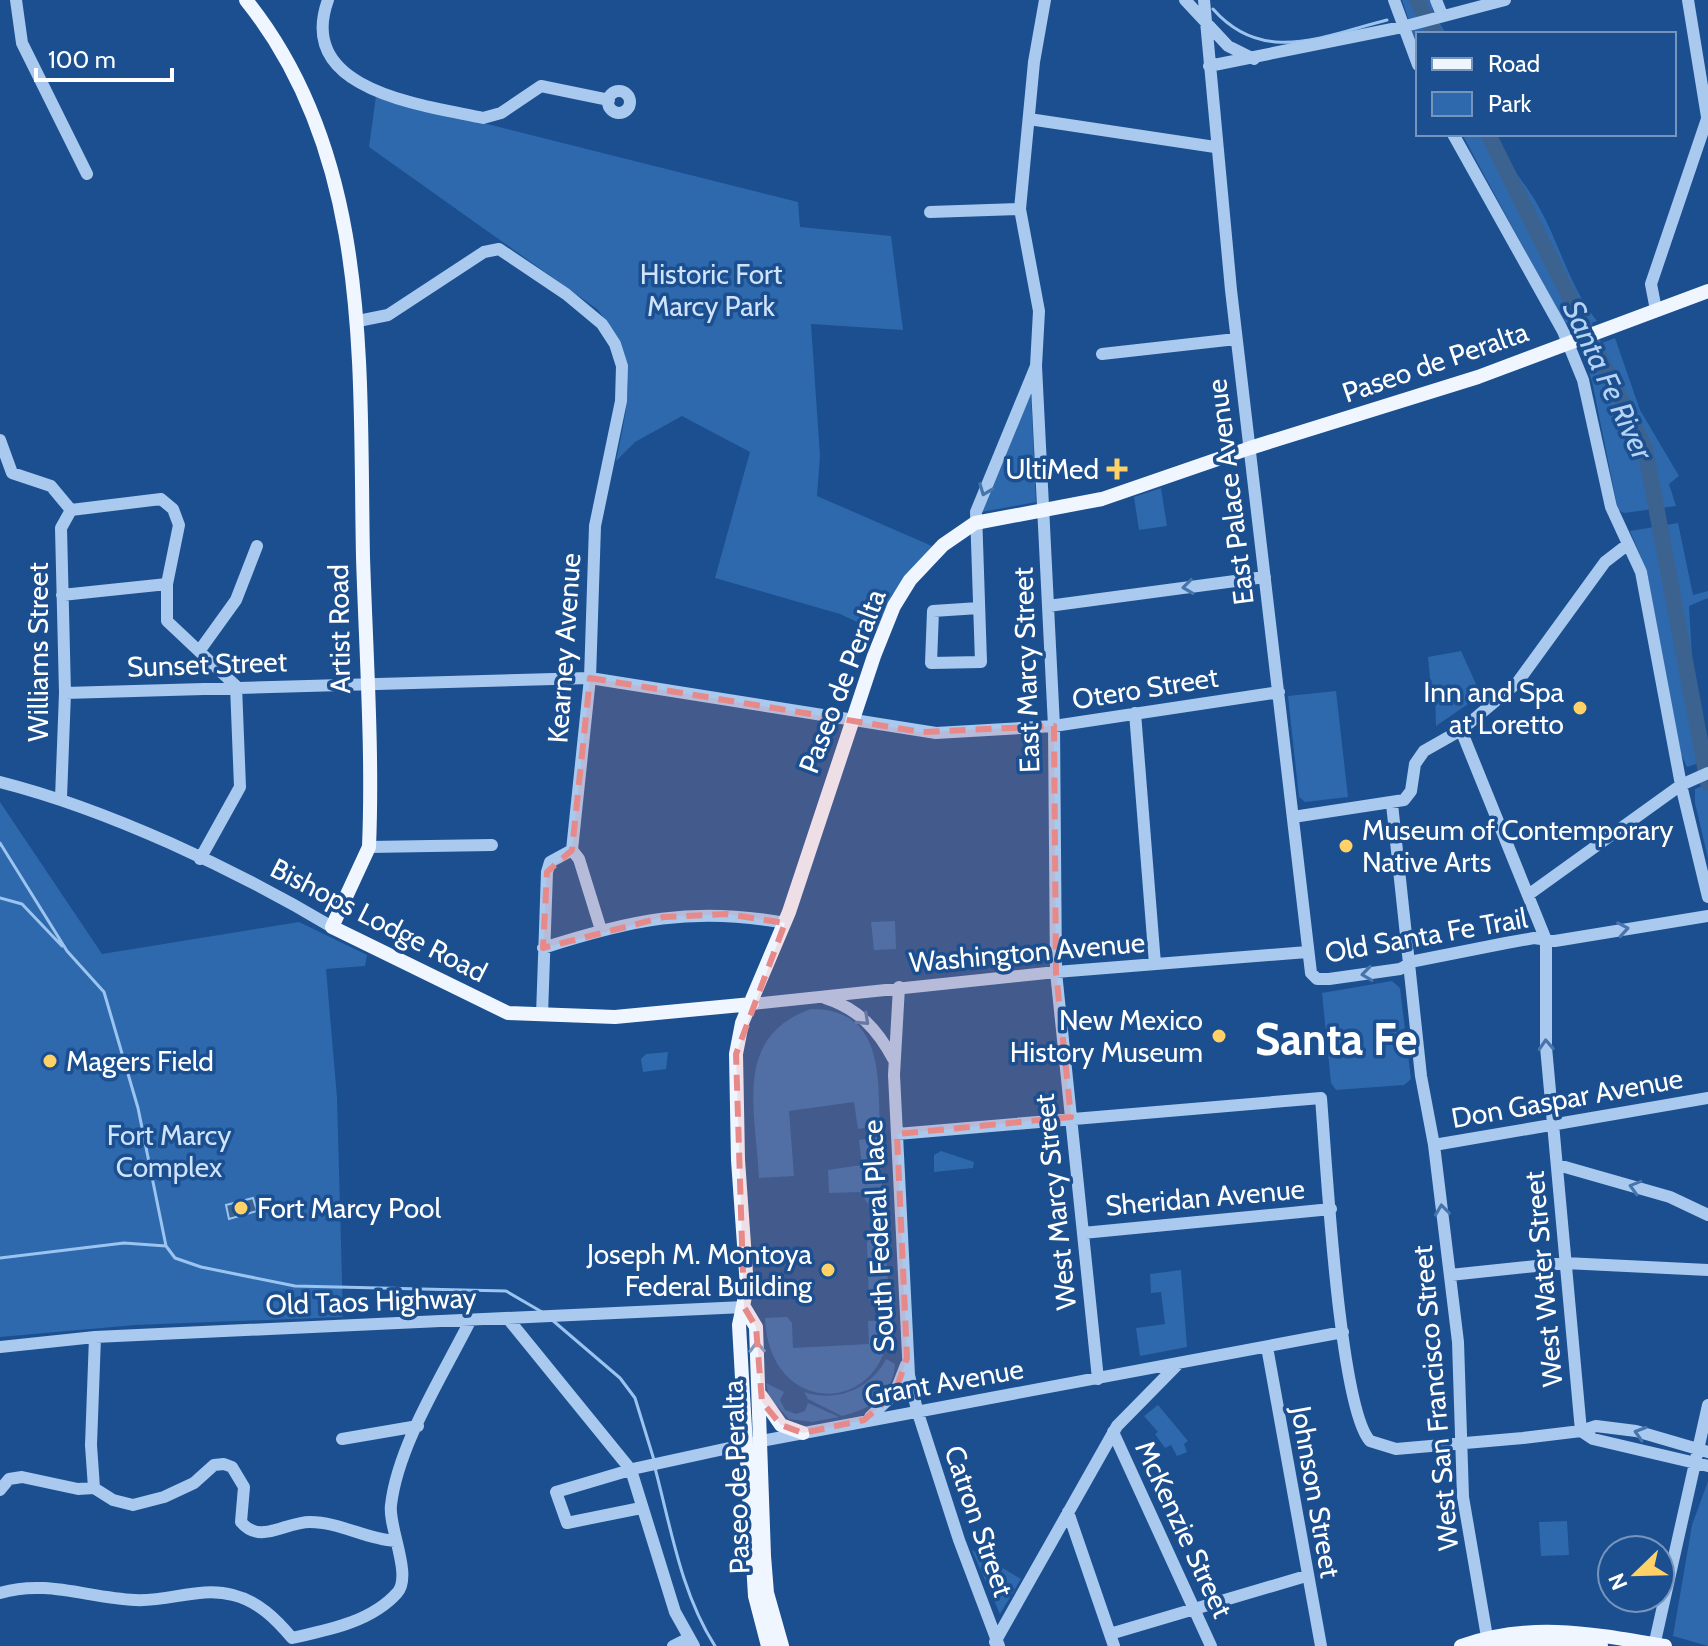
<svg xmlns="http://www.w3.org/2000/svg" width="1708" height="1646" font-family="Cabin,sans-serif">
	<rect width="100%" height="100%" fill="#1b4f8f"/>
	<path fill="#2e69ad" d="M1402 0H1431L1433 11 1446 34H1418V48Z
		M376 96 798 202 800 227 891 236 903 330 811 324 820 456 817 496 932 546 892 595 876 631 840 614 715 578 750 452 682 416 635 442 616 461C629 398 640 363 597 309L369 147Z
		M1462 134H1493C1505 162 1526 183 1540 209 1560 245 1570 288 1597 321L1575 329 1563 321Z
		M1615 338 1640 410 1679 476 1669 484 1676 506 1624 513 1618 510 1592 381 1581 351Z
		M1031 395 1036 502 981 512 1028 396Z
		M1161 488 1167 526 1139 530 1134 497Z
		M1678 523 1693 595 1708 591V598L1689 606 1695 706 1708 760 1687 767 1681 754 1647 572 1630 531Z
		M1461 651 1481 695 1436 726 1435 690 1431 689 1428 657Z
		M1336 691 1348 797 1305 802 1299 797 1288 696Z
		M1708 784V858L1695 803V789Z
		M0 802 102 954 299 922 367 955 365 966 326 969 337 1097 343 1317 135 1325 0 1337Z
		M895 921 896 949 874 950 871 922Z
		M1392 981 1400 988 1411 1079 1404 1085 1336 1090 1331 1083 1322 993Z
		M811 1009C883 1009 878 1075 880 1126L858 1129 854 1102 789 1111 794 1176 759 1178C756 1111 732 1037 811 1009Z
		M668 1052 666 1069 643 1072 641 1059 646 1054Z
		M879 1137 883 1202 868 1204 860 1192 829 1193 828 1170 862 1165 859 1140Z
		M941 1151 974 1162 973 1168 934 1172V1155Z
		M871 1238H885L889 1299 869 1300 867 1242Z
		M1181 1270 1187 1347 1140 1356 1136 1328 1165 1324 1161 1292 1151 1293 1150 1274Z
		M787 1317 792 1323 793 1348 869 1344 868 1321 889 1320C890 1416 769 1421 765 1318Z
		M886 1359 895 1364C893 1396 870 1409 842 1416L808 1399 804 1392C836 1403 871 1389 886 1359Z
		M766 1383 784 1392 780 1400 785 1410 796 1414 805 1411 808 1403 839 1417 812 1422 789 1419 769 1397Z
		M1158 1405 1188 1441 1184 1444 1187 1452 1177 1456 1171 1445 1165 1448 1155 1434 1158 1432 1144 1416Z
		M1708 1481V1646L1673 1636 1692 1525Z
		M1567 1521 1569 1555 1541 1556 1539 1522Z
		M972 1550 1021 1579 1000 1614Z"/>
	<path fill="#3c6290" stroke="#9cc4f0" stroke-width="2" d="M253 1198 257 1211 229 1219 226 1205Z"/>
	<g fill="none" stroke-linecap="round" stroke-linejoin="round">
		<path stroke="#9cc4f0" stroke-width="3" d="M1213 9C1263 66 1323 36 1387 20
			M0 843 67 951 104 992 138 1108 166 1246 175 1258 201 1267 295 1286 506 1291 542 1312
			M0 898 22 904 62 946
			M0 1258 124 1243 166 1246
			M551 1319 620 1378 635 1398 654 1460
			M655 1468C671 1528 681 1593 715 1646"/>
		<path stroke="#3c6290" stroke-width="16" d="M1417 0 1435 34
			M1488 134 1645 448 1708 783"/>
		<path stroke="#a9c9ee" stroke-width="12" d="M16 0 22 43 87 174
			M328 0C295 91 423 105 483 118L501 113 541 86 609 100
			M1185 0 1228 46 1254 59
			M1204 0 1231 290 1311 973 1317 979H1329L1400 969 1415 961 1506 943 1534 938 1555 941 1708 916
			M1394 0 1418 65
			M1436 0 1442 15
			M1688 0 1708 123
			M1209 66 1402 27 1505 0
			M608 102a11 11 0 1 1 22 0a11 11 0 1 1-22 0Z
			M1029 119 1215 147
			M1453 134 1563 331 1583 380 1611 507 1641 572 1681 785 1708 897
			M930 212 1020 209
			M1656 310 1651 284 1707 119
			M358 321 388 315 484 252 499 249 566 294 602 324 615 344 622 366 621 401 595 526 590 678 572 850 579 859 601 930
			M1102 354 1236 339
			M1036 366 1054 726 1056 972 1098 1379
			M0 440 12 473 51 486 71 510
			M71 510 161 499 173 509 179 525 167 584V621L236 686 240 787 200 859
			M62 595 167 584
			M1048 606 1265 577
			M979 608 933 611 931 663 981 662 976 512 1036 366 1039 311 1020 209 1034 62 1045 0
			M200 650 236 600 257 546
			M65 693 590 678 936 733 1054 726 1279 692
			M1135 713 1155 964
			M1461 730 1546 940V1047L1581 1431
			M0 782C107 809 237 870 332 927
			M61 798 65 693 61 528 71 510
			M1392 804 1421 1076 1434 1145 1458 1342 1463 1497 1487 1637 1483 1645
			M1293 817 1404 800 1411 791 1415 764 1424 751 1461 730 1517 683 1605 562 1627 545
			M369 847 492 845
			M1528 895 1681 785 1708 773
			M543 948C630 920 693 906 785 923
			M899 987 894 1075 909 1375 917 1410 959 1540 999 1646
			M825 998C859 1009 877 1029 894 1060
			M752 1004 1056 972 1307 952
			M542 1015 547 872 550 862 572 850
			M897 1134 1321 1098C1326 1158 1339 1407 1370 1441L1396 1449 1523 1438 1581 1431 1596 1426 1636 1431 1708 1452
			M1434 1145 1708 1098
			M1558 1165 1670 1197 1708 1215
			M1083 1233 1331 1209
			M1450 1275 1565 1263 1708 1270
			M509 1320 631 1470 675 1612 694 1646
			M0 1347 95 1337 744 1307
			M1267 1347 1321 1646
			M870 1417 895 1393 906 1365
			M1581 1431 1593 1439 1708 1466
			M1113 1432 1211 1646
			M342 1439 418 1426
			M94 1488 91 1445 95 1337
			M0 1490 9 1479 22 1477 78 1489 94 1488 113 1500 133 1505 164 1497 194 1483 214 1465 224 1464 232 1467 244 1487 241 1522C260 1545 285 1522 310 1522 339 1522 366 1539 395 1541
			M641 1508 567 1523 556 1492 637 1468 761 1441 1343 1332
			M1068 1512 1114 1646
			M0 1593C46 1579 88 1598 135 1600 169 1602 200 1586 233 1595 258 1601 276 1619 292 1638 328 1630 371 1622 397 1593 413 1576 388 1527 391 1505 398 1445 443 1375 470 1321
			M1110 1634 1306 1576
			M995 1642 1117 1426 1179 1363
			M673 1646 689 1638
			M1654 1646 1708 1405"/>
		<path stroke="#f0f6ff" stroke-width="14" d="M246 0C373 158 359 367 363 557 366 653 373 751 369 847L332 927 508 1013 615 1017 752 1004
			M744 1307 756 1327 764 1556 767 1593 782 1646
			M761 1396 781 1425 803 1433
			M768 1646 755 1596 742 1378 739 1325 747 1287 738 1160 736 1054 742 1023 789 912 874 656 894 606 910 580 943 545 975 523 1102 499 1250 448 1478 377 1708 291
			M1461 1646C1531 1621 1594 1634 1665 1646
			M1495 1646 1553 1639 1601 1646"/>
	</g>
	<defs><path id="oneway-chevron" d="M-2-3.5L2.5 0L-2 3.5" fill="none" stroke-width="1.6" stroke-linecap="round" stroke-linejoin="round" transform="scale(2)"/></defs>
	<g stroke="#4674ac">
		<use href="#oneway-chevron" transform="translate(985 490) rotate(111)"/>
		<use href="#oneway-chevron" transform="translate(1188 587) rotate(173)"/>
		<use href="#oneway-chevron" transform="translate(1623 929) rotate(-10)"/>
		<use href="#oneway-chevron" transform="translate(1367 974) rotate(172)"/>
		<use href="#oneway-chevron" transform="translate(864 1020) rotate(43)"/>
		<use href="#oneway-chevron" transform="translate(1546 1045) rotate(-93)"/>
		<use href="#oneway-chevron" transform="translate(1635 1187) rotate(-164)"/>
		<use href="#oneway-chevron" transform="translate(1442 1210) rotate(-97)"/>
		<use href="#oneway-chevron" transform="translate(1640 1433) rotate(-163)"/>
	</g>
	<use stroke="#7b9ac1" href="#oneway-chevron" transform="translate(757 1347) rotate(-92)"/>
	<path fill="#e88989" fill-opacity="0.2" stroke="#e88989" stroke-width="6" stroke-dasharray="16 10" stroke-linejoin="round" d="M590 678 921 732 1054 726 1056 972 1071 1117 897 1134 907 1358 895 1393 864 1420 803 1433 781 1425 762 1402 756 1327 744 1307 736 1054 785 923 727 914 664 917 543 948 547 872 572 850Z"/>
	<g fill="#ffd166" stroke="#1b4f8f" stroke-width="3">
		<path d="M1113 457h8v8h8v8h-8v8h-8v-8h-8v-8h8z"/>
		<circle cx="1580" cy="708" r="8"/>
		<circle cx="1346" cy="846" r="8"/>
		<circle cx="1219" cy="1036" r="8"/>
		<circle cx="50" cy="1061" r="8"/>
		<circle cx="241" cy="1208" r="8"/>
		<circle cx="828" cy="1270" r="8"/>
	</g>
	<g text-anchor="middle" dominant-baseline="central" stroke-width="7" stroke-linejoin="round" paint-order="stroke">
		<g font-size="28" fill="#cfe3fa" stroke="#1b4f8f">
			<text x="711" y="274">Historic Fort<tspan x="711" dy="32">Marcy Park</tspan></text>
			<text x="169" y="1135">Fort Marcy<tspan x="169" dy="32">Complex</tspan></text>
		</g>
		<g font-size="28" fill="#fff" stroke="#1b4f8f">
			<text transform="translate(1435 362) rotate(-19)">Paseo de Peralta</text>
			<text transform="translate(1230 492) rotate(-97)">East Palace Avenue</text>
			<text transform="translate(339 629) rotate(-91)">Artist Road</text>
			<text transform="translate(564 648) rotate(-86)">Kearney Avenue</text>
			<text transform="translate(38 652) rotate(-90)">Williams Street</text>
			<text transform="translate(207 664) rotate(-2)">Sunset Street</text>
			<text transform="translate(1026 670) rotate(-92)">East Marcy Street</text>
			<text transform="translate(842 681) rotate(-69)">Paseo de Peralta</text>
			<text transform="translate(1145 688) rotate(-9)">Otero Street</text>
			<text transform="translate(379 920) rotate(27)">Bishops Lodge Road</text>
			<text transform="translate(1426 935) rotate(-10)">Old Santa Fe Trail</text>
			<text transform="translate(1027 952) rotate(-5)">Washington Avenue</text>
			<text transform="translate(1567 1098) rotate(-10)">Don Gaspar Avenue</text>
			<text transform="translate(1205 1197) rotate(-5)">Sheridan Avenue</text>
			<text transform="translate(1055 1202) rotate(-96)">West Marcy Street</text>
			<text transform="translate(878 1236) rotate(-93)">South Federal Place</text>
			<text transform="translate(1543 1279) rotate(-95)">West Water Street</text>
			<text transform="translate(371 1301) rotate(-2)">Old Taos Highway</text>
			<text transform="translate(944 1382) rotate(-10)">Grant Avenue</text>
			<text transform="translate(1435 1398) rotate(-95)">West San Francisco Street</text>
			<text transform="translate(736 1477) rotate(-92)">Paseo de Peralta</text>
			<text transform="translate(1316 1492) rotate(80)">Johnson Street</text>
			<text transform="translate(979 1521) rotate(71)">Catron Street</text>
			<text transform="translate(1184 1529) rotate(65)">McKenzie Street</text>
		</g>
		<g font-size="28" fill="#fff" stroke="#1b4f8f" text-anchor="end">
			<text x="1099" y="469">UltiMed</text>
			<text x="1564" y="692">Inn and Spa<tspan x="1564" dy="32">at Loretto</tspan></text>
			<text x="1362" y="830" text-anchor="start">Museum of Contemporary<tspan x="1362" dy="32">Native Arts</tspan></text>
			<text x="1203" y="1020">New Mexico<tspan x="1203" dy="32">History Museum</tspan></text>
			<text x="66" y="1061" text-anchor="start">Magers Field</text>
			<text x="257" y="1208" text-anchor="start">Fort Marcy Pool</text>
			<text x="812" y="1254">Joseph M. Montoya<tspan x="812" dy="32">Federal Building</tspan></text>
		</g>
		<g font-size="30" font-style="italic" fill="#b5d3f5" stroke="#1b4f8f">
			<text transform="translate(1608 380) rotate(65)">Santa Fe River</text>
		</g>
		<g font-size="44" font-weight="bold" fill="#fff" stroke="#1b4f8f">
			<text x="1336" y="1039">Santa Fe</text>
		</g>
	</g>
	<rect x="1416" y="32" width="260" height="104" fill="#1b4f8f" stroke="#7695bc" stroke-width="2"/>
	<rect x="1432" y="58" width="40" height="12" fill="#f0f6ff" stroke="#7695bc" stroke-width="2"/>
	<text x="1488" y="72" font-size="24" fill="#ffffff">Road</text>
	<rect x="1432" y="92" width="40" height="24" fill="#2e69ad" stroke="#7695bc" stroke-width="2"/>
	<text x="1488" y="112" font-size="24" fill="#ffffff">Park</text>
	<g transform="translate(1636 1574) rotate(247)"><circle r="38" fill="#1b4f8f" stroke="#7695bc" stroke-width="2"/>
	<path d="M0-6L14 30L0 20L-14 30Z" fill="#ffd166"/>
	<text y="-12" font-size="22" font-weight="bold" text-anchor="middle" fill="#ffffff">N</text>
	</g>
	<path d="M36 68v12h136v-12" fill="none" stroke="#ffffff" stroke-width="4"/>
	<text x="48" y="68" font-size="24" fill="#ffffff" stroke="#1b4f8f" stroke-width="6" paint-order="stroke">100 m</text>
</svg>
